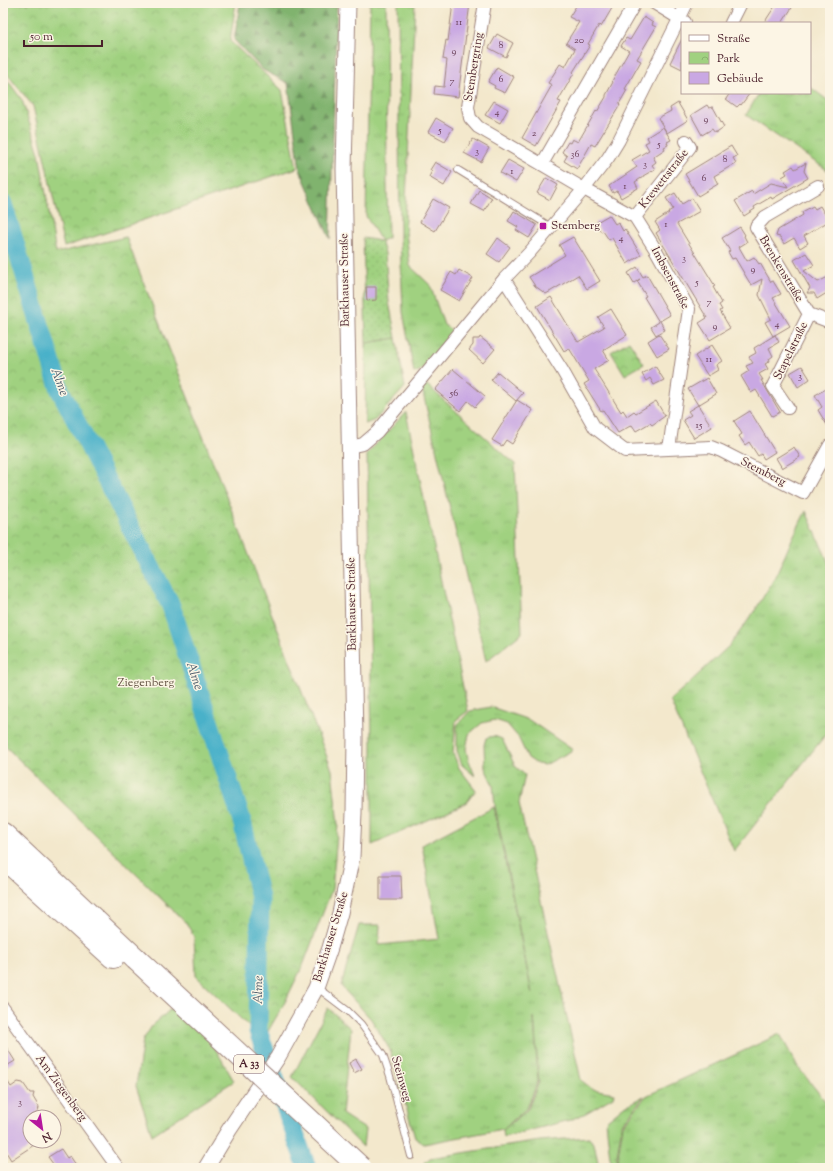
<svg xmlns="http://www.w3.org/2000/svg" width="833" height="1171" font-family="'Sorts Mill Goudy',serif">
	<defs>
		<pattern id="grass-tufts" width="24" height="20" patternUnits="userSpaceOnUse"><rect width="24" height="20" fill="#a0d180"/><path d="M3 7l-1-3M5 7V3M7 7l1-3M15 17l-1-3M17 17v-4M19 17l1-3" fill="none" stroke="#8bb36f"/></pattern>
		<pattern id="forest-firs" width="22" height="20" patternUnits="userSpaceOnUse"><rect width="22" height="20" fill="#80b36e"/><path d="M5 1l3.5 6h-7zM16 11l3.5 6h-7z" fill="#6b915b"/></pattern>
		<pattern id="park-crowns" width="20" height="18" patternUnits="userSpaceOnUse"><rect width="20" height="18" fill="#a0d180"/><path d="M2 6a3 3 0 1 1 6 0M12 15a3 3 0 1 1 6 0" fill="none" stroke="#8bb36f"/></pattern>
		<pattern id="garden-dots" width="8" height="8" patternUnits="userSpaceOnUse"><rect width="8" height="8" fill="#a0d180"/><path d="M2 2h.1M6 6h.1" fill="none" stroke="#8bb36f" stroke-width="1.8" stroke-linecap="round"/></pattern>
	</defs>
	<rect width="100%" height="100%" fill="#fcf5e5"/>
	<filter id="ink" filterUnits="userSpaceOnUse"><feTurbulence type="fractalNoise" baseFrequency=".025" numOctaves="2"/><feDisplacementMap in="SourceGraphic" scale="8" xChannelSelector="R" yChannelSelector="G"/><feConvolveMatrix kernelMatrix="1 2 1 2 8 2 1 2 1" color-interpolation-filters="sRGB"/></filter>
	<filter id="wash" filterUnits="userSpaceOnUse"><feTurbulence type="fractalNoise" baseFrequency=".012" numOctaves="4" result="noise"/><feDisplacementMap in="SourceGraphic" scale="16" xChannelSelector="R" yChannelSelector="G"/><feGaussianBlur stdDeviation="0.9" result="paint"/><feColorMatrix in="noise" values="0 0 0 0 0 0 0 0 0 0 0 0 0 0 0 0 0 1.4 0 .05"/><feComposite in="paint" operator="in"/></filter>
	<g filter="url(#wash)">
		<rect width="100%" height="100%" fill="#f3e8cc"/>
		<path fill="url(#grass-tufts)" stroke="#757856" d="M370 3H386C387 81 386 160 388 238L381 241 366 216Z
			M398 3H415L405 223 410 266 430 285 444 325 453 331 421 370 414 373 403 312 400 239Z
			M810 87 830 102V172L746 115 759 93H810Z
			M396 338 405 387 375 420 365 424 366 343Z
			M426 384 515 464 522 633 486 661 422 389Z
			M406 412 468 711 456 720 453 753 459 768 476 790 466 803 372 845V744L367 454Z
			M806 511 830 566V729L734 851 670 700 687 685 730 645 754 612 776 576 792 539Z
			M491 707 529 720 573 750 545 765 537 764 528 758 518 737 507 724 495 720 482 723 469 734 466 749 468 758 475 776 462 765 457 751V725L470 711Z
			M494 736 502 739 515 766 525 775 519 803 581 1080 592 1089 614 1093 613 1097 586 1113 570 1120 504 1137 503 1130 528 1109 539 1082 534 1017 538 1081 527 1108 503 1129 424 1144 415 1138 390 1050 371 1019 341 986 359 925H380L379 945 439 939 422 845 494 807 532 994 495 806 493 785 485 768 484 745 486 738Z
			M185 996 234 1081 152 1135 136 1086 143 1040 152 1026Z
			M328 1008 351 1029 342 1114 365 1129 363 1147 292 1077Z
			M780 1034 797 1066 830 1107V1168H618L617 1163 623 1125 646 1096Z
			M644 1096 622 1124 615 1168H613L610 1158 606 1121 623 1107Z
			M589 1137 595 1147 599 1168H422V1165L430 1158 540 1141Z"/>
		<path fill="url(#forest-firs)" stroke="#65694c" d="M240 3H337L330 239 300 170 288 83 263 70 234 40Z"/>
		<path fill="url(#park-crowns)" stroke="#757856" d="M3 3H236L230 41 282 90 297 168 64 247 33 106 3 69Z
			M3 74 22 100 39 153 56 253 126 237 332 770 338 825 332 889 304 963 285 1002 263 1040 196 976 194 937 187 924 3 744Z
			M629 341 644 364 625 375 611 352Z"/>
		<path fill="url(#garden-dots)" stroke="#757856" d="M363 238 381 241 385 253 389 302 396 338 366 343Z"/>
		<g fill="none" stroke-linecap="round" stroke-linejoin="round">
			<path stroke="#4ab1c9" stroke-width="19" d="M3 204 60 390 171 606 242 821 260 898 258 1031 307 1168"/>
		</g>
		<g id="blocks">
			<path fill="#c9a8e3" d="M453 3H470L458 97 434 94 435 86 444 87 447 60 443 59 446 40 448 41Z
				M578 3H615L601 27 599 25 588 44 590 45 573 72 574 73 558 101 561 102 536 146 522 138 552 85 548 83 560 64 565 67 575 49 566 43 579 22 569 17Z
				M777 3H795L782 23H764Z
				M644 17 653 23 652 25 656 27 637 59 641 61 625 89 627 90 619 104 620 105 595 146 591 144 577 169 564 161 567 156 562 152 568 142 570 143 572 139 578 142 596 111 597 112 606 97V95L613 82 612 81 629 51 621 46 626 38 630 40Z
				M497 34 513 43 506 57 489 48Z
				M682 39V69L670 63Z
				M497 67 514 77 505 93 494 88 495 86 488 82Z
				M730 93H750L741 105 740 104 737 107 726 99Z
				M494 101 508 109 500 123 485 115Z
				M678 103 688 120 667 133 658 118 671 111 670 108Z
				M707 105 709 108 713 107 724 127 715 133 712 129 702 135 691 115Z
				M436 118 453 128 445 141 428 132Z
				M663 127 671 140 667 142 668 145 664 147 665 149 653 157 656 162 652 165 655 169 643 176V177L635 182 638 188 621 198 617 191 613 193 609 186 637 167 632 160 649 150 645 143 649 141 647 137Z
				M473 139 489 148 481 162 464 153Z
				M731 146 737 156 733 158 736 163 714 176 718 184 698 196 685 174Z
				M508 160 524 169 516 182 500 173Z
				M435 162 452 172 444 186 429 177 432 171 430 170Z
				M806 163 804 171 808 178 772 199 771 197 754 207 755 209 744 216 735 201 752 191 753 194 771 183 788 187 782 177 787 174 785 171 793 166 795 169Z
				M546 178 558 185 550 200 537 193Z
				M479 190 492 198 484 211 471 204Z
				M675 193 682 204 692 198 700 211 677 224 715 286 713 287 722 303 719 305 722 310 720 311 730 328 710 340 699 323 707 318 656 233 660 230 655 222 669 213 668 212 673 209 666 198Z
				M433 199 449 208 435 231 420 222Z
				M813 206 815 209 820 206 829 221 804 236 808 243 800 248 794 238 784 244 780 237 776 236 778 230 803 215 802 212Z
				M514 211 537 225 529 238 516 230 518 227 508 221Z
				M609 215 615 224 618 222 623 231 625 229 641 255 627 264 612 238 609 240 603 231 601 232 595 223Z
				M740 227 745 235 744 236 747 242 739 247 747 261 754 257 759 264 760 263 771 282 773 281 781 294 773 298 790 326 773 336 765 322 771 319 759 295 762 279 751 285 735 258 732 259 728 252 730 251 722 238Z
				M573 237 600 281 587 289 578 275 546 294 535 286 529 277 565 255 559 245Z
				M498 238 510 247 499 262 487 254Z
				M806 253 814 265 804 271 818 282 830 276V291L817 299 814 293H807L810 288 794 260Z
				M637 267 643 277 647 275 670 315 660 321 665 330 656 335 651 327 659 322 644 297 646 296 637 281 640 279 634 283 628 273Z
				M459 270 473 278 459 301 440 290 451 272 456 275Z
				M366 287H376V300L367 301Z
				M551 297 578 342 604 327 598 317 611 309 627 335 603 350 609 360 594 369 621 412 623 410 627 416 634 411 636 413 656 401 665 416 652 425 650 423 636 431 632 425 618 433 603 410 601 411 584 384 589 381 569 348 564 351 537 306Z
				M659 334 669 349 657 356 648 341Z
				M775 335 779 342 769 348 773 356 769 359 770 361 765 364 768 369 759 374 763 380H761L780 412 772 416 756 390 751 393 741 376 749 371 746 366 753 363 749 357 756 353 754 348Z
				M480 337 495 349 483 363 469 350 473 345V339H479Z
				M712 345 722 361 716 365 718 370 708 376 695 356Z
				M655 366 664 380 654 385 650 378 646 381 642 374Z
				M802 366 810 379 798 387 790 373Z
				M453 369 485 396 475 407 468 401 460 411 435 390Z
				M498 372 523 393 516 401 491 380Z
				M707 378 716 394 698 405 712 427 694 438 683 420 691 415 688 411 698 405 688 389Z
				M830 387V430L818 410 822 407 815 395Z
				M517 400 533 410 512 444 506 440 502 446 492 440Z
				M750 411 775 452 764 459 761 454 758 456 749 442 745 445 739 436 742 434 734 421Z
				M794 447 800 457 782 468 776 458Z
				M380 876H401L402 900H380Z
				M3 1042 15 1061 3 1068Z
				M356 1059 362 1069 354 1073 349 1063Z
				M3 1074 11 1087 18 1082 23 1083 30 1093H34L33 1097 39 1107 38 1112 30 1117V1141H40L11 1160 3 1147Z
				M61 1149 67 1158 70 1156 78 1168H56L48 1157Z"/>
		</g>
	</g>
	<g filter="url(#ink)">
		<use href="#blocks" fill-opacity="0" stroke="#9e847c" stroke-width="1"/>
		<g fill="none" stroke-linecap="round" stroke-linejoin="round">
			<g stroke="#9e847c" stroke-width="8">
				<path id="service" d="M458 170 551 227
					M316 988 323 992 348 1011 361 1024 383 1055 390 1076 411 1156
					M829 1006 830 1009"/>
			</g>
			<g stroke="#9e847c" stroke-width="14">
				<path id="minor" d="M485 3 468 107 470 118 478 127 584 189 635 217 657 252 689 309 669 449
					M654 3 685 22
					M731 23 741 3
					M542 164 635 3
					M818 186 765 217 756 227 809 314 830 322
					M635 217 690 147 686 141
					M504 279 562 370 595 428 625 451 711 447 721 451 803 493 830 445
					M788 408 773 386 809 314
					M349 447 363 444 377 432 504 279 529 253 584 189 608 158 619 140 687 3
					M3 1008 118 1168"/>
			</g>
			<g stroke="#9e847c" stroke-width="17">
				<path id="tertiary" d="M206 1168 229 1130 278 1057 304 1010 316 988 330 948 340 913 352 857 354 813 355 738 344 169 348 3"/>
			</g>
			<g stroke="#9e847c" stroke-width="24">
				<path id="motorway" d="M3 834 136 959
					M3 857 113 957"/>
			</g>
			<use href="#service" stroke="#fff" stroke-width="6"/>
			<use href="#minor" stroke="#fff" stroke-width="12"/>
			<use href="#tertiary" stroke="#fff" stroke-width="15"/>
			<use href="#motorway" stroke="#fff" stroke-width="22"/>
			<g stroke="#9e847c" stroke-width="24" stroke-linecap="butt">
				<path id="motorway-bridge" d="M136 959 361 1168"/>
			</g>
			<use href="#motorway-bridge" stroke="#fff" stroke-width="22"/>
		</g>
	</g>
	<rect fill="#b5179e" stroke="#fcf5e5" stroke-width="1.5" x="539" y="222" width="8" height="8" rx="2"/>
	<g text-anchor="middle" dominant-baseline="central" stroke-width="3" stroke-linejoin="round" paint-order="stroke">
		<g font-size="10" fill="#6a4159">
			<text x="459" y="22">11</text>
			<text x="579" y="40">20</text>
			<text x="501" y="45">8</text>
			<text x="454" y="51">9</text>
			<text x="501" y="79">6</text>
			<text x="452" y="81">7</text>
			<text x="497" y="112">4</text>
			<text x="706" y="119">9</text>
			<text x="440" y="130">5</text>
			<text x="534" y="133">2</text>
			<text x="659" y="144">5</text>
			<text x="477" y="151">3</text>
			<text x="575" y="154">36</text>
			<text x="725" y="159">8</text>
			<text x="645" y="164">3</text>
			<text x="512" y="171">1</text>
			<text x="704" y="178">6</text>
			<text x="625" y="186">1</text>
			<text x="666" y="224">1</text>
			<text x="621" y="238">4</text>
			<text x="684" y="258">3</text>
			<text x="753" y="269">9</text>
			<text x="697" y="282">5</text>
			<text x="709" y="302">7</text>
			<text x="777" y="324">4</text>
			<text x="715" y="326">9</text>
			<text x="709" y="359">11</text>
			<text x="800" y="376">3</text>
			<text x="454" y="393">56</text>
			<text x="699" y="425">15</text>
			<text x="20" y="1102">3</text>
		</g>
		<rect fill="#fcf5e5" stroke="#7f5f63" stroke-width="1" x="234" y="1055" width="30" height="18" rx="3"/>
		<g font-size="11" font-weight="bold" fill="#4a1f2b">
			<text x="249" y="1064">A 33</text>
		</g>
		<g font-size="12" fill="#4a1f2b" stroke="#fcf5e5">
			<text transform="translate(474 67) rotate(-81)">Stembergring</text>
			<text transform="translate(664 179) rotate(-52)">Krewettstraße</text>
			<text transform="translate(781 269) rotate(59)">Brenkenstraße</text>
			<text transform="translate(670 278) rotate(62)">Imbsenstraße</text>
			<text transform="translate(345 280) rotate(-91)">Barkhauser Straße</text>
			<text transform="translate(791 351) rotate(-64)">Stapelstraße</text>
			<text transform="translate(763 472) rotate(27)">Stemberg</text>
			<text transform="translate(352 604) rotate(-91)">Barkhauser Straße</text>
			<text transform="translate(331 937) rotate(-73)">Barkhauser Straße</text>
			<text transform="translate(401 1079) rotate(74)">Steinweg</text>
			<text transform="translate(61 1088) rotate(54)">Am Ziegenberg</text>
		</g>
		<g font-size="12" fill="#4a1f2b" stroke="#fcf5e5" text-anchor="start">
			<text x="551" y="226">Stemberg</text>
		</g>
		<g font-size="12" fill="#645444" stroke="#fcf5e5">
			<text x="146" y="683">Ziegenberg</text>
		</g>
		<g font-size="13" font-style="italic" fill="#4a596a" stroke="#fcf5e5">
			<text transform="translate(59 382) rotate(70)">Alme</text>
			<text transform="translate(194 676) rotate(72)">Alme</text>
			<text transform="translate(259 990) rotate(-89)">Alme</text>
		</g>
	</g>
	<rect width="833" height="1171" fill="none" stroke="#fcf5e5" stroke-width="16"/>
	<rect x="681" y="22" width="130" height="72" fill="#fcf5e5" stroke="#b59f9b"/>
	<rect x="689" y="35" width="20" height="6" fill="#ffffff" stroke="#b59f9b"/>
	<text x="717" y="42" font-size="12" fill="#4a1f2b">Straße</text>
	<rect x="689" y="52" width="20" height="12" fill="url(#park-crowns)" stroke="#b59f9b"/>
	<text x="717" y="62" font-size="12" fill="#4a1f2b">Park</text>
	<rect x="689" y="72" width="20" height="12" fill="#c9a8e3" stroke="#b59f9b"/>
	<text x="717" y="82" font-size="12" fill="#4a1f2b">Gebäude</text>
	<g transform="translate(42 1129) rotate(150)"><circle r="19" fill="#fcf5e5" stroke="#b59f9b"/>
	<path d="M0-3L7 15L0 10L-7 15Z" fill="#b5179e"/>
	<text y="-6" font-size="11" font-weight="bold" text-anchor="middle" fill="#4a1f2b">N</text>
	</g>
	<path d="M24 40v6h78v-6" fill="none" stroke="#4a1f2b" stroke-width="2"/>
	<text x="30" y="40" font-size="12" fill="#4a1f2b" stroke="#fcf5e5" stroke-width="3" paint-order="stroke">50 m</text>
</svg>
